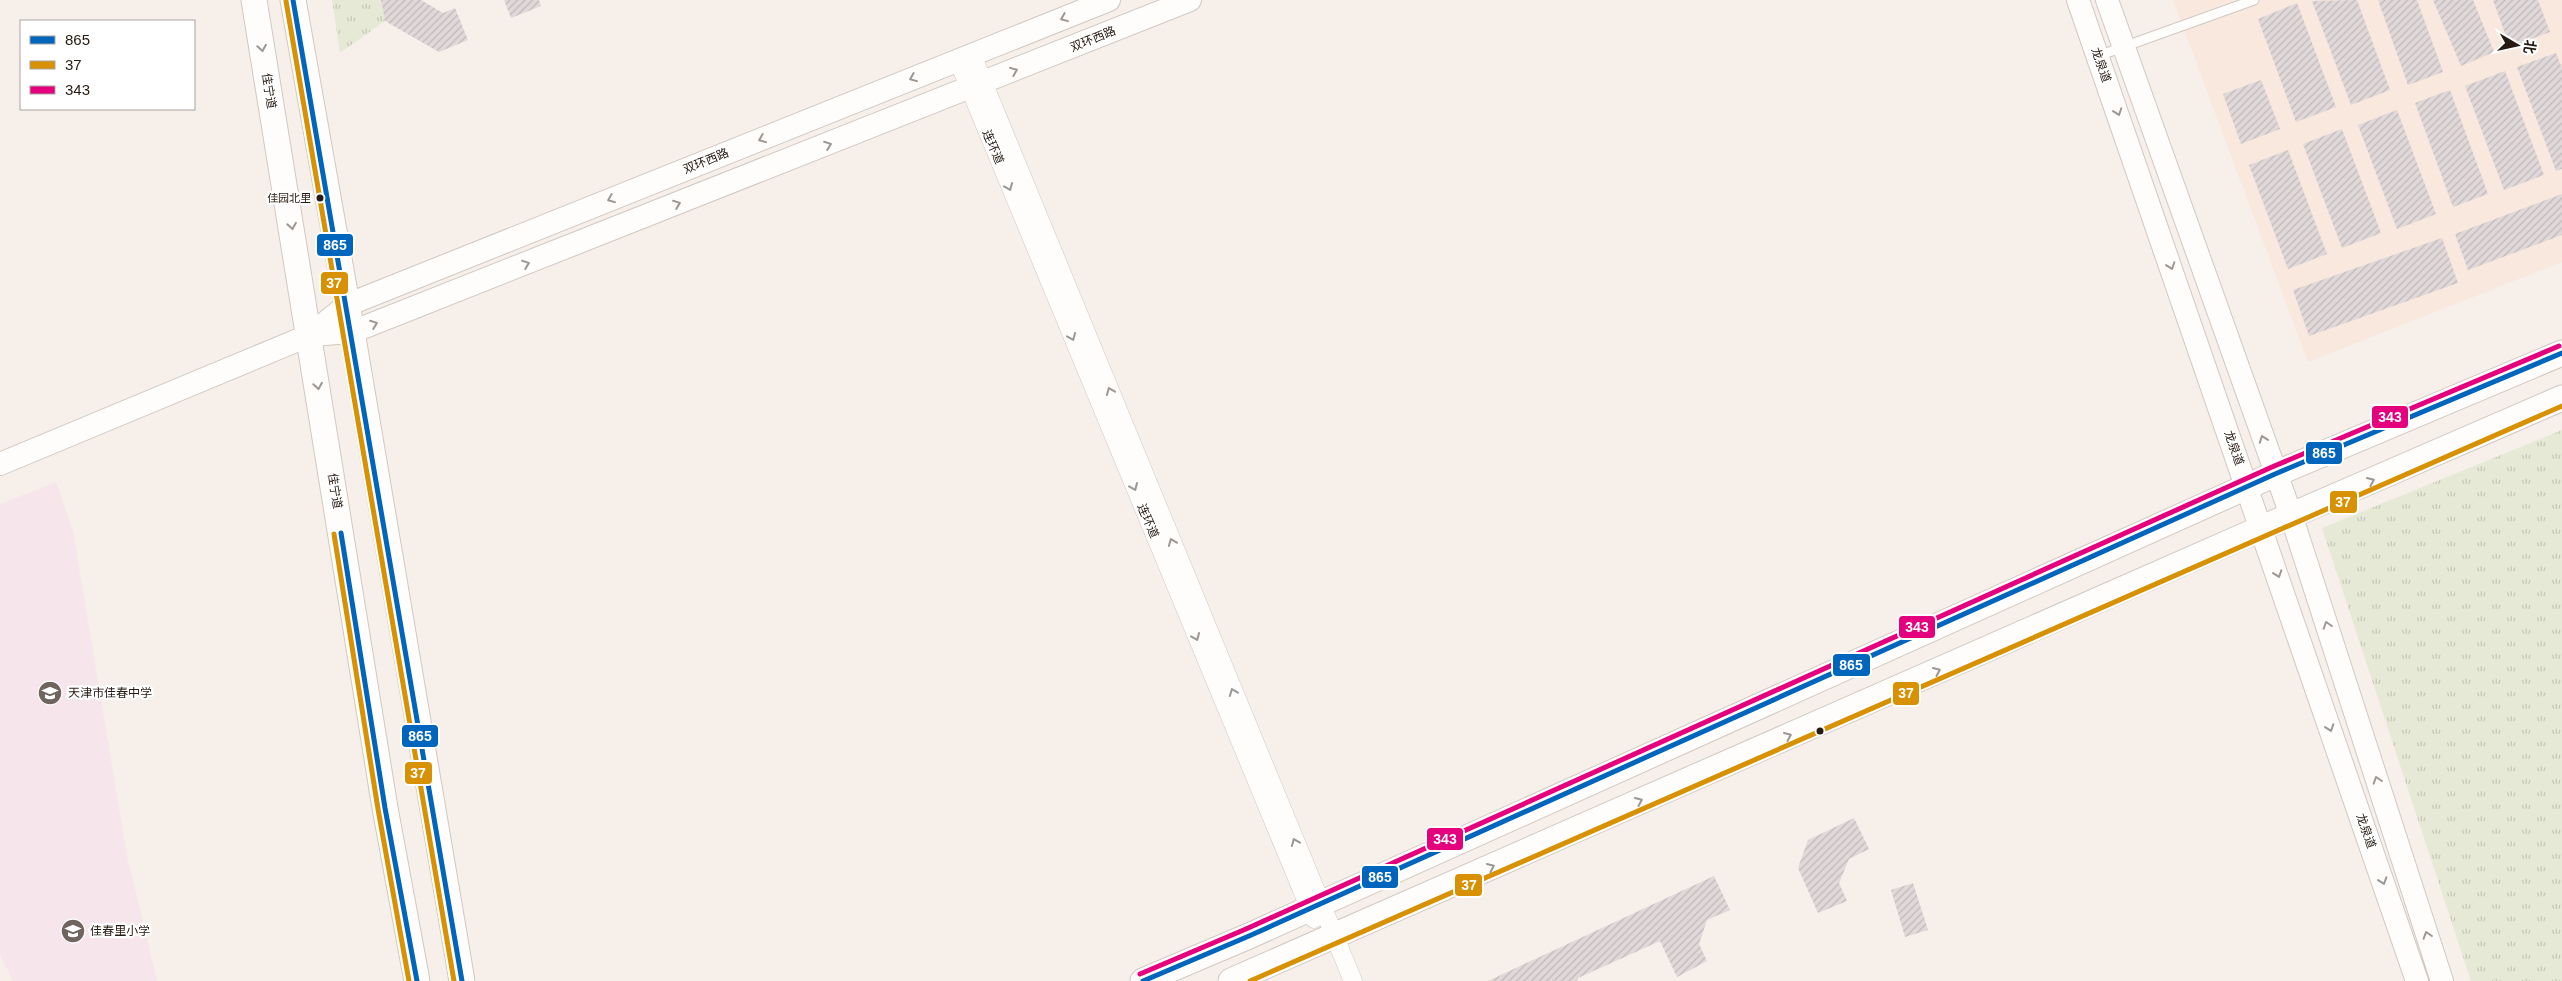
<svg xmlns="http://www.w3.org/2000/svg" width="2562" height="981" font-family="Helvetica,'Noto Sans SC',sans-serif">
	<defs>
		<pattern id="grass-tufts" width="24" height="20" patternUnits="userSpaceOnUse" patternTransform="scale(1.25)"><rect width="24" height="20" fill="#e7e9d7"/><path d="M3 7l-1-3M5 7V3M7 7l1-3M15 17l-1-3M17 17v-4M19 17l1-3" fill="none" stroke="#c6c7b8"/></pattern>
		<pattern id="building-hatch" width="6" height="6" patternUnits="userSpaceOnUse" patternTransform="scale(1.25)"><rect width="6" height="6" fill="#e0d8d9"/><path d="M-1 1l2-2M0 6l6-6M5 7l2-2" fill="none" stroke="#c0b9b9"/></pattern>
	</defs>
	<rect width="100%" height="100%" fill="#f6efea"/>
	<path fill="#f9e8dd" d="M2173 0H2562V262L2308 362Z"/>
	<path fill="#f6e6eb" d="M56 482 73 531 127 856 157 981H13L0 954V504Z"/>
	<path fill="url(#grass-tufts)" d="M332 0H381L385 21 340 53Z
		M2562 430V981H2471L2322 528Z"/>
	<path fill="url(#building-hatch)" d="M381 0H421L443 13 455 8 468 40 439 52 385 21Z
		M504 0H539L541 6 511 18Z
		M2357 0 2390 90 2351 105 2312 1Z
		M2378 0H2417L2443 72 2408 85Z
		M2433 0H2473L2494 52 2461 66Z
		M2493 0H2538L2550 32 2510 47Z
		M2297 3 2336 107 2296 122 2258 19Z
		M2556 53 2562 68V169L2556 171 2517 67Z
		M2505 71 2544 175 2504 190 2465 86Z
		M2261 80 2280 129 2241 144 2223 94Z
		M2450 90 2488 194 2453 207 2415 103Z
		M2397 110 2436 214 2397 229 2358 125Z
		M2342 129 2381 233 2342 248 2303 144Z
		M2288 150 2327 254 2288 269 2249 165Z
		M2562 194V235L2468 270 2455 234Z
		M2442 238 2458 283 2309 336 2293 290Z
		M1854 818 1869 849 1849 859 1839 883 1847 901 1818 913 1798 868 1808 840Z
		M1714 876 1730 910 1707 920 1699 944 1707 961 1677 977 1660 941 1578 978 1577 981H1488Z
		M1913 883 1928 930 1905 937 1891 890Z"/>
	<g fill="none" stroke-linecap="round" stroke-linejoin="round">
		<g stroke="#d1c8c1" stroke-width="11">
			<path id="service" d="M2098 56 2254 0"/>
		</g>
		<g stroke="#d1c8c1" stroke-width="19">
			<path id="minor" d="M972 55 1353 981
				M958 60 1314 919"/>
		</g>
		<g stroke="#d1c8c1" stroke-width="24">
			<path id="tertiary" d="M2078 0 2417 981
				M2107 0 2291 515 2442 981
				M310 335 347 305 1109 0
				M0 464 310 335 352 332 1190 0"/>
		</g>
		<g stroke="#d1c8c1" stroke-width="27">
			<path id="secondary" d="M254 0 385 808 417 981
				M293 0 352 332 462 981
				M1143 981 1249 936 2275 474 2562 353
				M1231 981 2262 528 2562 398"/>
		</g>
		<use href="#service" stroke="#fefdfc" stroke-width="9"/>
		<use href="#minor" stroke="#fefdfc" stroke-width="18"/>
		<use href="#tertiary" stroke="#fefdfc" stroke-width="22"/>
		<use href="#secondary" stroke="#fefdfc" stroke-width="25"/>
		<g stroke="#fff" stroke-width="9">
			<path id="bus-1" d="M293 0 462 981
				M341 533 385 808 417 981
				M1143 981 1249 936 2275 474 2562 353"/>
		</g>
		<g stroke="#fff" stroke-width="9">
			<path id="bus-2" d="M286 1 454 981
				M334 534 378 809 409 981
				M1250 981 2562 406"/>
		</g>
		<g stroke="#fff" stroke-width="9">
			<path id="bus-3" d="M1140 974 1246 929 2272 467 2559 346"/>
		</g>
		<use href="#bus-1" stroke="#0065bd" stroke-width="5"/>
		<use href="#bus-2" stroke="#d89103" stroke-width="5"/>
		<use href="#bus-3" stroke="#e5007d" stroke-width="5"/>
	</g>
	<defs><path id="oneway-chevron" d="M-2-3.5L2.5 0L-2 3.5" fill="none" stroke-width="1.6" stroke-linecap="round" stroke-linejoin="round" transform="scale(1.25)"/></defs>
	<g stroke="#9d9793">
		<use href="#oneway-chevron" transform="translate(1064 18) rotate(158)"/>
		<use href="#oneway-chevron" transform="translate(262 48) rotate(81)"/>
		<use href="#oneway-chevron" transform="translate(1014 71) rotate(-22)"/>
		<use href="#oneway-chevron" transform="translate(913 78) rotate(158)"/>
		<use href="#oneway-chevron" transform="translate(2118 112) rotate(71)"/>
		<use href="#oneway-chevron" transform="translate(762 139) rotate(158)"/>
		<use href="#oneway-chevron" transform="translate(828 145) rotate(-21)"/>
		<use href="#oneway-chevron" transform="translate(1009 187) rotate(67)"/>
		<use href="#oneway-chevron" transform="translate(611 199) rotate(158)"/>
		<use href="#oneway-chevron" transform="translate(677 204) rotate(-21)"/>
		<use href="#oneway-chevron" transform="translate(292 226) rotate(81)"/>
		<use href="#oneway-chevron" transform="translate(526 264) rotate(-21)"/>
		<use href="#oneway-chevron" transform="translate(2171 266) rotate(71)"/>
		<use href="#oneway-chevron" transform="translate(374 324) rotate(-21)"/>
		<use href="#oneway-chevron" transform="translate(1072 337) rotate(67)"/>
		<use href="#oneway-chevron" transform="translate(318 386) rotate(81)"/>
		<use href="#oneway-chevron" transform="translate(1110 391) rotate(-112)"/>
		<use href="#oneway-chevron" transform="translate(2263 439) rotate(-110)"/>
		<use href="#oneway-chevron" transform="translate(2371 481) rotate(-23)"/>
		<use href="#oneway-chevron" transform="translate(1134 487) rotate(67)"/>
		<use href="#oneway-chevron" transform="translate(1172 542) rotate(-112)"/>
		<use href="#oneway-chevron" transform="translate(2278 574) rotate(71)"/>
		<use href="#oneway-chevron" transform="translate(2327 625) rotate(-108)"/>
		<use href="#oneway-chevron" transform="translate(1196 637) rotate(67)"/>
		<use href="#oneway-chevron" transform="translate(1937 671) rotate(-24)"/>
		<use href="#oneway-chevron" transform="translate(1233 692) rotate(-112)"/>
		<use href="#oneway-chevron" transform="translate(2330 728) rotate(71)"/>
		<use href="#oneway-chevron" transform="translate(1788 736) rotate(-24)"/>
		<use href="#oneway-chevron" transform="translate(2377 780) rotate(-108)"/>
		<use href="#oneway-chevron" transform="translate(1639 801) rotate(-24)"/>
		<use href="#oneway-chevron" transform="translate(1295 842) rotate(-112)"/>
		<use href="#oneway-chevron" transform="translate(1491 867) rotate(-24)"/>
		<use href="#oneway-chevron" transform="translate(2383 881) rotate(71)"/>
		<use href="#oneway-chevron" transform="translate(2427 935) rotate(-108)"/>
	</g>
	<defs>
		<g id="school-disc" transform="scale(1.25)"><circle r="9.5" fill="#6f655e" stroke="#fff"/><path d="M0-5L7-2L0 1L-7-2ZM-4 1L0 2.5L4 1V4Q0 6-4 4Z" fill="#fff"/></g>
	</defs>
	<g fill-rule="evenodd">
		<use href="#school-disc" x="50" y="693"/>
		<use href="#school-disc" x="73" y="931"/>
	</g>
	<g fill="#271a12" stroke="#fff" stroke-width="2">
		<circle cx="320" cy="198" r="4.5"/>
		<circle cx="1820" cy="731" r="4.5"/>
	</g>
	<g text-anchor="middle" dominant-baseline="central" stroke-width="4.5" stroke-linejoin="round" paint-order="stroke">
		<g font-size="11" fill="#271a12" stroke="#fff" text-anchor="end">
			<text x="311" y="198">佳园北里</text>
		</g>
		<g font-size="12" fill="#271a12" stroke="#fff">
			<text transform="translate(1093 39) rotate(-22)">双环西路</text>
			<text transform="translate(2101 65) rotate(71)">龙泉道</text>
			<text transform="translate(269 91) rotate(81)">佳宁道</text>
			<text transform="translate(993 147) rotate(67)">连环道</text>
			<text transform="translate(706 161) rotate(-22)">双环西路</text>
			<text transform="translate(2234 448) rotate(71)">龙泉道</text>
			<text transform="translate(335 491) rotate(81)">佳宁道</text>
			<text transform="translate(1148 521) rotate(67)">连环道</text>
			<text transform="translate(2366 831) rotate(71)">龙泉道</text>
		</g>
		<g font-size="12" fill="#271a12" stroke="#fff" text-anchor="start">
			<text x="68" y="693">天津市佳春中学</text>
			<text x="90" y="931">佳春里小学</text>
		</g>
	</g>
	<g stroke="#fff" stroke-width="2">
		<rect x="316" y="233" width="38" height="24" rx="5" fill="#0065bd"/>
		<rect x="320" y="271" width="29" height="24" rx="5" fill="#d89103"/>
		<rect x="2371" y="405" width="38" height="24" rx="5" fill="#e5007d"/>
		<rect x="2305" y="441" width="38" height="24" rx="5" fill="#0065bd"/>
		<rect x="2329" y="490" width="29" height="24" rx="5" fill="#d89103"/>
		<rect x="1898" y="615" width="38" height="24" rx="5" fill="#e5007d"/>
		<rect x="1832" y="653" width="39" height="24" rx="5" fill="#0065bd"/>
		<rect x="1892" y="681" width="28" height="25" rx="5" fill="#d89103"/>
		<rect x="401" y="724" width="38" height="24" rx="5" fill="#0065bd"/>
		<rect x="404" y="761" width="29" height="24" rx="5" fill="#d89103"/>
		<rect x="1426" y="827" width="38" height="24" rx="5" fill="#e5007d"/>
		<rect x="1361" y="865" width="38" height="24" rx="5" fill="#0065bd"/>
		<rect x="1454" y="873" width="29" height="24" rx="5" fill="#d89103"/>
	</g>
	<g font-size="14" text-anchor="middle" font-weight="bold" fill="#fff">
		<text x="335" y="250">865</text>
		<text x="334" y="288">37</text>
		<text x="2390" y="422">343</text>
		<text x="2324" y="458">865</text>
		<text x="2343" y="507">37</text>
		<text x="1917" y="632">343</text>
		<text x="1851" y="670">865</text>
		<text x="1906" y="698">37</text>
		<text x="420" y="741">865</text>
		<text x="418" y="778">37</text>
		<text x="1445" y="844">343</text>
		<text x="1380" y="882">865</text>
		<text x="1469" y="890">37</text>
	</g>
	<rect x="20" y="20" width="175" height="90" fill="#ffffff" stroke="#a9a3a0"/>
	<rect x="30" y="36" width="25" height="8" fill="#0065bd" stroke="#a9a3a0"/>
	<text x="65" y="45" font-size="15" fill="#271a12">865</text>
	<rect x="30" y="61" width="25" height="8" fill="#d89103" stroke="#a9a3a0"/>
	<text x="65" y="70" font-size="15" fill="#271a12">37</text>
	<rect x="30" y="86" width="25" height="8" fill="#e5007d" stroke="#a9a3a0"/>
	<text x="65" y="95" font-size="15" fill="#271a12">343</text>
	<g transform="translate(2517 45) rotate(99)" stroke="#ffffff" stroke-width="4" paint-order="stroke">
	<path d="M0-4L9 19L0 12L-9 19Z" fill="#271a12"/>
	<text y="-8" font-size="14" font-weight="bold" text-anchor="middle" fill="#271a12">北</text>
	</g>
</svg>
